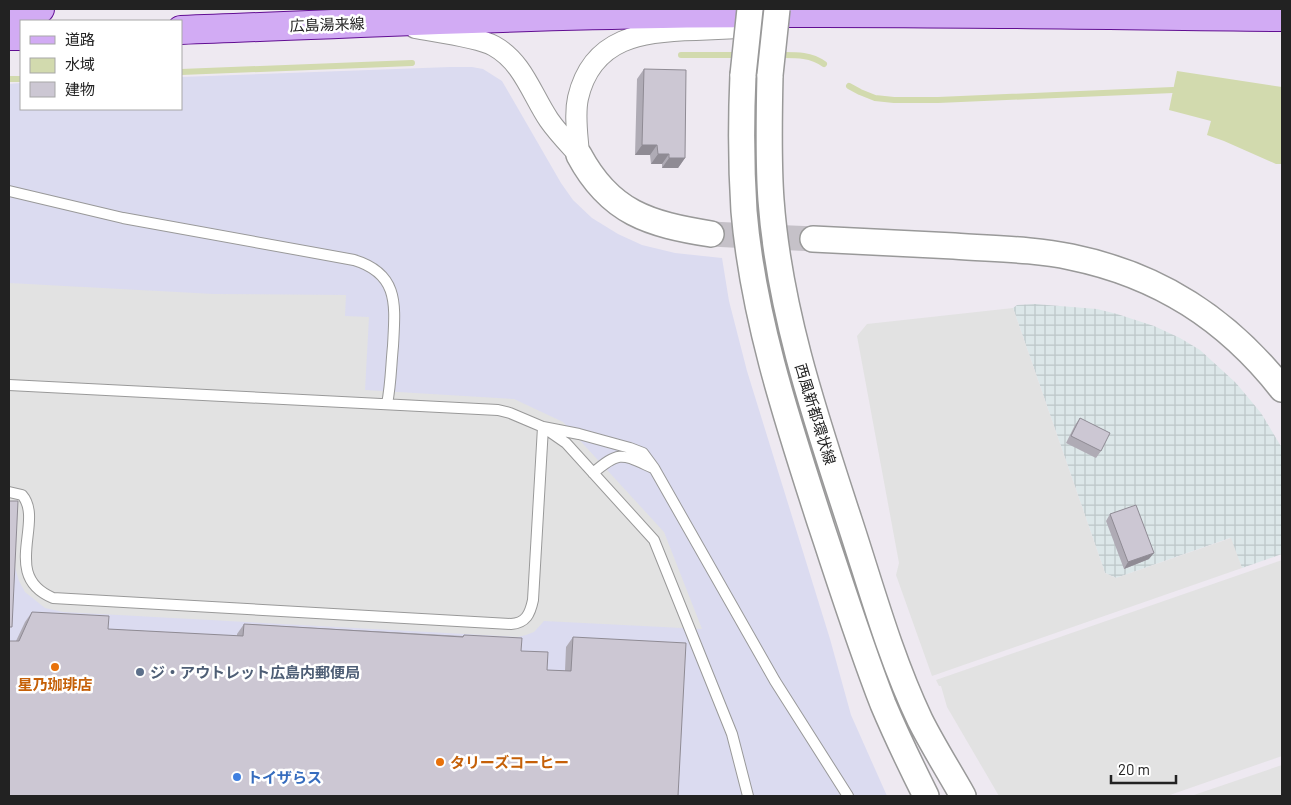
<svg xmlns="http://www.w3.org/2000/svg" width="1291" height="805" font-family="Barlow,'Noto Sans JP',sans-serif">
	<defs>
		<pattern id="industrial-grid" width="8" height="8" patternUnits="userSpaceOnUse" patternTransform="scale(1.25)"><rect width="8" height="8" fill="#dce7e9"/><path d="M0 4h8M4 0v8" fill="none" stroke="#bcc6c8"/></pattern>
	</defs>
	<rect width="100%" height="100%" fill="#eee9f1"/>
	<path fill="#dbdbf0" d="M450 67H472L483 69 502 81 561 183 573 200 592 218 618 234 642 245 675 253 722 258 729 301 747 371 830 639 851 715 887 796H9V84L21 83V109H181V77Z"/>
	<path fill="url(#industrial-grid)" d="M1035 304 1097 309 1117 314 1154 326 1180 338 1200 350 1236 383 1261 413 1282 448V554L1242 568 1230 538 1116 578 1105 573 1013 308 1017 305Z"/>
	<path fill="#e2e2e2" d="M9 283 214 294 346 295 345 316 369 317 365 390 514 399 563 422 664 532 702 629 544 621 534 632 526 635 518 637 63 612 45 608 25 592 19 581 15 567 9 504Z
		M1013 308 1105 573 1116 578 1231 538 1242 568 932 676 896 575 899 563 857 336 867 324Z
		M1282 560V756L1167 796H999L947 707 941 686H939L936 680Z
		M1282 765V796H1191Z"/>
	<path fill="#d2daae" d="M1177 71 1282 87V164H1276L1224 141 1207 135 1211 121 1169 110Z"/>
	<g fill="none" stroke-linecap="round" stroke-linejoin="round">
		<path stroke="#d2daae" stroke-width="6" d="M681 55H740
			M778 55C794 55 810 54 824 64
			M181 72 412 63
			M9 79H21
			M849 86 860 92 875 98 894 100H938L1173 90"/>
		<path stroke="#c5c1c8" stroke-width="25" stroke-dasharray="25 12" stroke-linecap="butt" d="M711 234 813 239"/>
		<g stroke="#999" stroke-width="12">
			<path id="service" d="M9 191 123 218 354 260C400 274 395 306 393 346 391 365 391 384 387 404
				M9 385 498 410 510 413 543 427 566 443 654 540 732 734 748 796
				M593 473C620 450 622 454 653 468
				M9 492 22 495C45 521 0 576 53 598L511 624C526 623 530 614 533 600L543 427 579 434 630 448 643 453 654 468 775 681 848 796"/>
		</g>
		<g stroke="#999" stroke-width="22">
			<path id="minor" d="M415 28C436 32 478 37 494 46 523 62 532 95 549 120 558 133 569 144 579 155
				M579 155C578 137 574 116 578 98 592 37 643 31 696 30 718 29 739 28 761 27"/>
		</g>
		<g stroke="#999" stroke-width="28">
			<path id="tertiary" d="M743 75C741 120 741 165 744 211 753 318 788 423 821 525 841 585 860 645 883 704 896 735 911 766 926 796
				M770 75C769 117 768 159 771 200 779 310 815 416 849 520 871 587 890 657 920 720 933 746 949 771 963 796
				M579 155C610 213 649 224 711 234
				M813 239C860 241 907 244 954 246 993 249 1033 249 1071 257 1159 275 1227 319 1282 389"/>
		</g>
		<g stroke="#610e92" stroke-width="30">
			<path id="primary" d="M9 10 40 9
				M181 30C342 24 502 16 662 14 869 11 1076 15 1282 17
				M9 36H21"/>
		</g>
		<use href="#service" stroke="#fff" stroke-width="10"/>
		<use href="#minor" stroke="#fff" stroke-width="20"/>
		<use href="#tertiary" stroke="#fff" stroke-width="25"/>
		<use href="#primary" stroke="#d2abf4" stroke-width="28"/>
		<g stroke="#999" stroke-width="28" stroke-linecap="butt">
			<path id="tertiary-bridge" d="M743 75 750 9
				M770 75 777 9"/>
		</g>
		<use href="#tertiary-bridge" stroke="#fff" stroke-width="25"/>
	</g>
	<path fill="#afabb5" d="M644 69 685 158 678 168H662V164H651L650 155H635L637 79Z
		M1080 418 1101 451 1096 458 1066 443 1075 425Z
		M1110 514 1149 559 1124 569 1106 521Z
		M32 612 108 629 237 636V634L244 624 463 636 464 635 521 651 547 670 565 671 566 647 573 637 678 796 16 641 25 622Z"/>
	<path fill="#8f8b94" d="M642 145H657L650 155H635Z
		M658 154H669L662 164H651Z
		M669 158H685L678 168H662Z
		M1154 553 1149 559 1124 569 1128 562Z"/>
	<path fill="#ccc7d3" stroke="#8f8b94" d="M644 69 686 70 685 158H669V154H658L657 145H642Z
		M1080 418 1110 433 1101 451 1071 436Z
		M9 501H18L12 627H9Z
		M1136 505 1154 553 1128 562 1110 514Z
		M32 612 109 616 108 629 243 636 244 624 463 637 464 635 522 638 521 651 548 652 547 670 571 671 573 637 686 643 678 796H9V641H19Z"/>
	<g fill="#e8710a" stroke="#fff" stroke-width="2">
		<circle cx="55" cy="667" r="5"/>
		<circle cx="440" cy="762" r="5"/>
	</g>
	<circle fill="#5c6f8a" stroke="#fff" stroke-width="2" cx="140" cy="672" r="5"/>
	<circle fill="#3f7fe0" stroke="#fff" stroke-width="2" cx="237" cy="777" r="5"/>
	<g text-anchor="middle" dominant-baseline="central" stroke-width="5" stroke-linejoin="round" paint-order="stroke">
		<g font-size="15" fill="#222" stroke="#fff">
			<text transform="translate(327 24) rotate(-2)">広島湯来線</text>
			<text transform="translate(816 414) rotate(73)">西風新都環状線</text>
		</g>
		<g font-size="15" font-weight="bold" fill="#4e5e75" stroke="#fff" text-anchor="start">
			<text x="150" y="672">ジ・アウトレット広島内郵便局</text>
		</g>
		<g font-size="15" font-weight="bold" fill="#c56008" stroke="#fff">
			<text x="55" y="684">星乃珈琲店</text>
			<text x="450" y="762" text-anchor="start">タリーズコーヒー</text>
		</g>
		<g font-size="15" font-weight="bold" fill="#366cbe" stroke="#fff" text-anchor="start">
			<text x="247" y="777">トイザらス</text>
		</g>
	</g>
	<rect width="1291" height="805" fill="none" stroke="#222222" stroke-width="20"/>
	<rect x="20" y="20" width="162" height="90" fill="#ffffff" stroke="#a7a7a7"/>
	<rect x="30" y="36" width="25" height="8" fill="#d2abf4" stroke="#a7a7a7"/>
	<text x="65" y="45" font-size="15" fill="#222222">道路</text>
	<rect x="30" y="58" width="25" height="15" fill="#d2daae" stroke="#a7a7a7"/>
	<text x="65" y="70" font-size="15" fill="#222222">水域</text>
	<rect x="30" y="82" width="25" height="15" fill="#ccc7d3" stroke="#a7a7a7"/>
	<text x="65" y="95" font-size="15" fill="#222222">建物</text>
	<path d="M1111 775v8h65v-8" fill="none" stroke="#222222" stroke-width="2.5"/>
	<text x="1118" y="775" font-size="15" fill="#222222" stroke="#ffffff" stroke-width="4" paint-order="stroke">20 m</text>
</svg>
